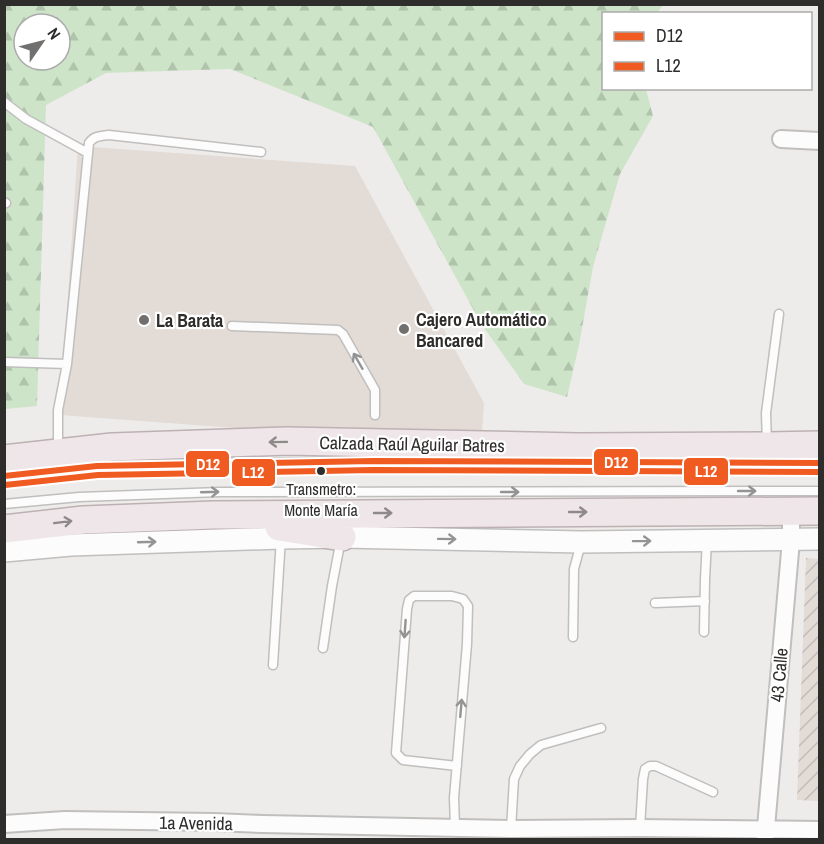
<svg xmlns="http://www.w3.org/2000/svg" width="824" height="844" font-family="'Archivo Narrow',sans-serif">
	<defs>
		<pattern id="industrial-furrows" width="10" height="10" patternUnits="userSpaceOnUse" patternTransform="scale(1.5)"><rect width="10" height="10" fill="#e2dbd6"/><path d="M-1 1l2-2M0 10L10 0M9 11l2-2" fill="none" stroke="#c2bcb8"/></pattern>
		<pattern id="forest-firs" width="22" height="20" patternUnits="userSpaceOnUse" patternTransform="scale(1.5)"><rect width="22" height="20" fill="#cde4c8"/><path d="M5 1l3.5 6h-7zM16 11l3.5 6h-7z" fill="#b0c4ac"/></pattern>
	</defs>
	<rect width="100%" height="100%" fill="#eeecea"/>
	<path fill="#e2dbd6" d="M78 146 355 166 484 403 481 446 60 415Z"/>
	<path fill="url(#industrial-furrows)" d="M806 558 819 559V801L797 800Z"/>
	<path fill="url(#forest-firs)" fill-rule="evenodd" d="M5 5H663L657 13 604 14V88L646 89 653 116 620 174 593 267 579 345 567 397 524 384 482 325 373 127 230 69 106 73 46 105 37 406 5 409ZM24 24H60V60H24Z"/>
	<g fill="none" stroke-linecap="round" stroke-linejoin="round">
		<g stroke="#c0bfbe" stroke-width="11">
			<path id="service" d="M4 102 26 119 88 153
				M4 202 6 203
				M232 326 338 330 343 334 375 390V415
				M4 362 67 364
				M767 443 766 413 779 314
				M58 448V410L67 364 89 143C94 136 100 136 109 135L261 152
				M4 476 97 466 373 461 820 463
				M4 504 79 497 220 492 820 491
				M655 603 705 601
				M704 632 705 579 707 540
				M573 637 574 569 581 543
				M323 648 332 586 341 539
				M273 665 281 538
				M455 827 454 798 467 644 468 606 463 599 452 596H414L409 600 407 609 396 753 403 760 457 766
				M640 828 643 779 645 769 650 766H656L713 792
				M511 829 514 779 520 766 530 754 541 745 601 728"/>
		</g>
		<g stroke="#c0bfbe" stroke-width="20">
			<path id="minor" d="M781 139 820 141
				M4 824 65 820 214 822 263 824 511 829 640 828 820 830
				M765 839 791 540V511"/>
		</g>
		<g stroke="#c0bfbe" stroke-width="24">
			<path id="tertiary" d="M4 551 71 545 281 538 342 537 581 542 820 539"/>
		</g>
		<g stroke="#bdb1b3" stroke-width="30">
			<path id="trunk" d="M4 459 112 447 287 441 578 447 767 446 820 445
				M279 527 342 537
				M4 529 83 520 213 515 820 511"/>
		</g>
		<use href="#service" stroke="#fcfcfc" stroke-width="8"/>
		<use href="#minor" stroke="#fcfcfc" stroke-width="16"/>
		<use href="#tertiary" stroke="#fcfcfc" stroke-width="21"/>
		<use href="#trunk" stroke="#eee6e8" stroke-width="27"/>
		<g stroke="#fff" stroke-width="10">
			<path id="bus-1" d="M4 476 97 466 373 461 820 463"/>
		</g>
		<g stroke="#fff" stroke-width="10">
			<path id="bus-2" d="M5 485 98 475 373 470 820 472"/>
		</g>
		<use href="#bus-1" stroke="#f05b22" stroke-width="6"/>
		<use href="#bus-2" stroke="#f05b22" stroke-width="6"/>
	</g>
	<defs><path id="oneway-shaft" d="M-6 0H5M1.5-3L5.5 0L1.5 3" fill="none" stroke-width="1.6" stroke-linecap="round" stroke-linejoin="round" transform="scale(1.5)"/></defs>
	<g stroke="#959494">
		<use href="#oneway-shaft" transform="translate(358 361) rotate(-120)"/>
		<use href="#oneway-shaft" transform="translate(747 491)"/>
		<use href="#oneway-shaft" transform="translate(210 492) rotate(-2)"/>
		<use href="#oneway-shaft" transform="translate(510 492)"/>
		<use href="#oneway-shaft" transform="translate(447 539) rotate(1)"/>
		<use href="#oneway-shaft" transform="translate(642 541) rotate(-1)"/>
		<use href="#oneway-shaft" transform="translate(147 542) rotate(-2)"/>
		<use href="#oneway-shaft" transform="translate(405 629) rotate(94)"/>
		<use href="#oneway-shaft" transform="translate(461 708) rotate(-85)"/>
	</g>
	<g stroke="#8e8a8a">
		<use href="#oneway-shaft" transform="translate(278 442) rotate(179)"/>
		<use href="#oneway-shaft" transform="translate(578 512)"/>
		<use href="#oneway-shaft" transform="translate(383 513)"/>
		<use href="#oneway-shaft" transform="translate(63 522) rotate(-7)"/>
	</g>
	<g fill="#71706e" stroke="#fff" stroke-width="2">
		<circle cx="144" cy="320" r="6"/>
		<circle cx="404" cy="329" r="6"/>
	</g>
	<circle fill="#2e2d2c" stroke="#fff" stroke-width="2" cx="321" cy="471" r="5"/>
	<g text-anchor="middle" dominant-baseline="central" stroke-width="4.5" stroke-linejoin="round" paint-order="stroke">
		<g font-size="16" fill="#2e2d2c" stroke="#fff">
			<text x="321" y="489">Transmetro:<tspan x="321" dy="21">Monte María</tspan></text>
		</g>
		<g font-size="18" font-weight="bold" fill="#2e2d2c" stroke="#fff" text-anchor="start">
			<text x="416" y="319">Cajero Automático<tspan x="416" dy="21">Bancared</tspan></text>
			<text x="156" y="320">La Barata</text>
		</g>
		<g font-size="18" fill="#2e2d2c" stroke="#fff">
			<text transform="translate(412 444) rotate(1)">Calzada Raúl Aguilar Batres</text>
			<text transform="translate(779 675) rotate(-85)">43 Calle</text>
			<text transform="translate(196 823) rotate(1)">1a Avenida</text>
		</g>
	</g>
	<g stroke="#fff" stroke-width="2">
		<rect x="593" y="448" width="46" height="28" rx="6" fill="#f05b22"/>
		<rect x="185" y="450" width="45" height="28" rx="6" fill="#f05b22"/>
		<rect x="683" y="457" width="46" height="29" rx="6" fill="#f05b22"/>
		<rect x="231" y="458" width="45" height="29" rx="6" fill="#f05b22"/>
	</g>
	<g font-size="16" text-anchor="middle" font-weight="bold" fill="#fff">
		<text x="616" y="468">D12</text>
		<text x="208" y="470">D12</text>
		<text x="706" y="477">L12</text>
		<text x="253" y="478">L12</text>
	</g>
	<rect width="824" height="844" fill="none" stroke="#2e2d2c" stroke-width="12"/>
	<rect x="602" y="12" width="210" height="78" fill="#ffffff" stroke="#ababab" stroke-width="1.5"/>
	<rect x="614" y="32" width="30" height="9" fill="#f05b22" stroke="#ababab" stroke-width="1.5"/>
	<text x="656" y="42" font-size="18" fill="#2e2d2c">D12</text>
	<rect x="614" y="62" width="30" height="9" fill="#f05b22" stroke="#ababab" stroke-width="1.5"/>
	<text x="656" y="72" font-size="18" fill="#2e2d2c">L12</text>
	<g transform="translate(42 42) rotate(55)"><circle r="28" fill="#ffffff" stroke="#ababab" stroke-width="1.5"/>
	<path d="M0-4.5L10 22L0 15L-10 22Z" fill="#71706e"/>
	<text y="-9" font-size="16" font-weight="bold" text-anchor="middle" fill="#2e2d2c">N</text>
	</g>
</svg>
